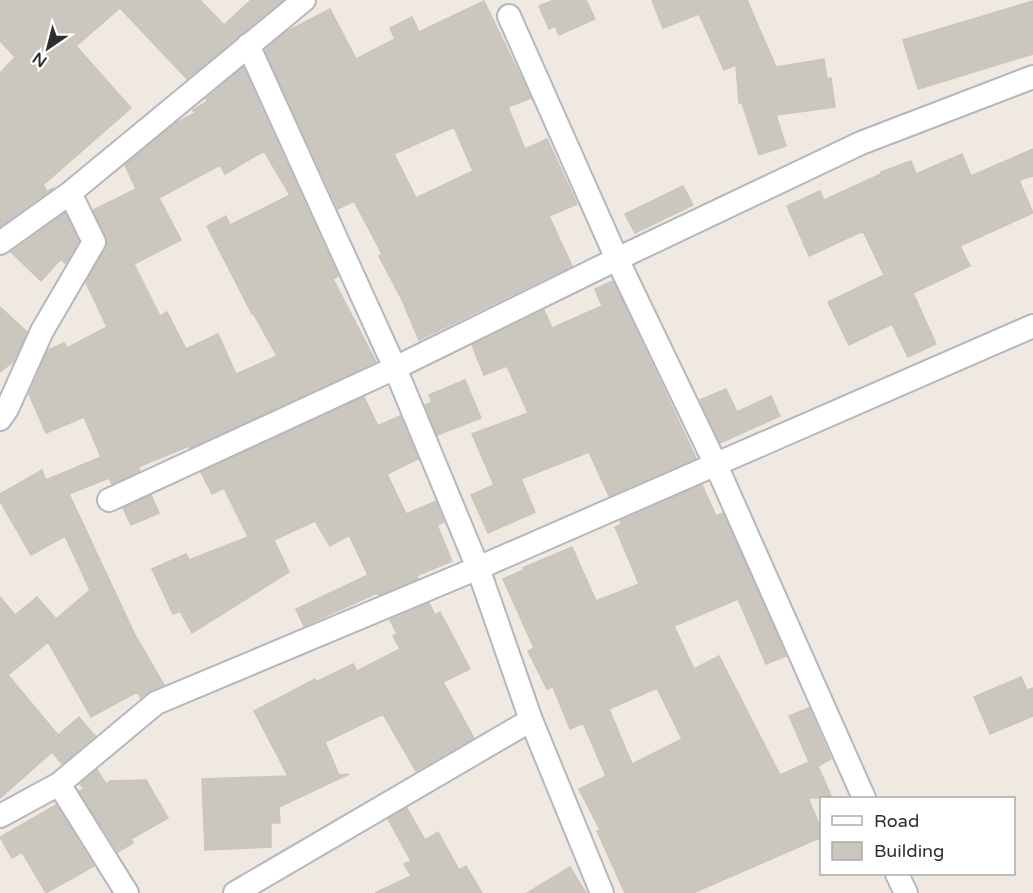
<svg xmlns="http://www.w3.org/2000/svg" width="1033" height="893" font-family="'Varela Round',sans-serif">
	<rect width="100%" height="100%" fill="#efe9e1"/>
	<path fill="#cbc7bf" stroke="#cbc5ba" stroke-width="1.5" fill-rule="evenodd" d="M0 0H200L224 25 251 0H283L187 79 120 8 76 46 131 108 43 185 47 191 54 188 0 226V73L15 57 0 41Z
		M554 0H586L595 19 559 35 555 26 549 29 539 6Z
		M652 0H747L776 67 824 59 827 79 831 78 835 107 776 115 786 146 759 155 742 103H739L736 65 724 70 699 14 663 28Z
		M484 1 531 98 508 107 525 149 547 139 577 204 549 216 572 266 419 340 402 300 379 256 382 254 354 201 338 209 265 50 286 32 330 9 356 59 395 39 390 28 412 17 419 32ZM454 127 473 171 416 198 394 154Z
		M1033 1V54L918 89 903 40Z
		M243 67 338 276 333 279 376 362 190 448 189 446 138 467 140 471 112 484 109 478 69 494 135 635 164 685 150 691 141 698 137 692 91 717 48 642 8 675 58 735 79 717 95 736 62 764 52 752 0 798V597L15 615 37 597 56 619 90 590 65 536 31 555 0 501V494L42 470 46 480 101 457 84 417 46 433 29 394 48 350 64 343 67 348 107 327 86 283 107 243 106 236 93 210 136 189 125 165 174 124 195 113 193 110 208 101 206 99ZM264 151 290 195 230 225 226 216 207 226 252 314 253 313 277 356 236 374 218 334 186 349 167 312 160 316 134 264 181 240 159 198 220 165 225 174Z
		M1033 149V176L1019 180 1033 213 960 246 970 266 913 293 936 344 908 357 892 324 849 345 828 302 884 275 863 231 809 256 787 206 820 191 824 200 881 174V172L911 161 916 174 962 154 971 176Z
		M683 186 693 205 635 233 625 214Z
		M65 213 79 241 66 264 61 259 41 281 11 252Z
		M613 281 696 458 609 496 589 452 521 479 535 512 488 533 471 495 494 485 472 434 528 413 507 366 484 375 472 345 544 310 552 328 602 306 595 289Z
		M0 307 27 332 14 361 0 372Z
		M465 380 481 418 437 435 425 405 432 402 429 395Z
		M726 389 737 412 771 396 780 416 720 443 700 400Z
		M364 397 378 426 400 416 418 459 387 474 406 514 436 501 444 522 437 525 452 561 416 576 418 579 378 595 377 593 304 626 296 609 368 575 349 535 330 546 315 521 274 540 289 572 192 633 180 611 173 614 152 569 186 554 189 560 248 537 224 488 212 494 201 472Z
		M702 485 716 516 723 513 786 656 766 664 738 599 674 626 694 669 719 656 780 775 809 762 789 716 809 708 831 759 818 766 832 798H808L822 831V837L693 893H625L597 831 600 830 579 789 606 776 583 723 570 729 553 687 547 689 528 651 534 648 503 579 524 570 523 568 572 547 596 601 639 584 615 527 621 525 620 521ZM657 688 682 739 632 764 609 709Z
		M151 495 159 513 131 525 123 508Z
		M429 603 435 615 440 612 470 669 443 682 474 738 416 771 383 714 325 742 339 775 349 774 279 807 280 823H271V847L205 850 202 779 288 776 254 711 315 679 316 682 353 664 357 671 400 649 393 636 397 634 390 620Z
		M1021 677 1027 690 1033 688V716L990 734 974 697Z
		M97 770 106 784 110 781 146 780 168 818 131 839 133 843 118 852 79 791 84 789 80 784Z
		M56 805 94 866 46 893 22 852 12 858 0 837Z
		M407 808 425 840 438 832 459 870 466 866 482 893H375L411 876 404 864 411 861 388 819Z
		M570 867 586 893H527Z"/>
	<g fill="none" stroke-linecap="round" stroke-linejoin="round">
		<g stroke="#b4b7c1" stroke-width="26">
			<path id="minor" d="M509 16 617 259 716 465 864 798
				M248 45 395 368 478 568 531 720 602 893
				M0 243 70 193
				M0 419 7 409 42 331 94 242 70 193 304 0
				M109 500 395 368 617 259 861 143 1033 77
				M59 784 127 893
				M0 816 59 784 156 703 478 568 1033 326
				M897 874 906 893
				M235 893 531 720"/>
		</g>
		<use href="#minor" stroke="#fff" stroke-width="22"/>
	</g>
	<rect x="820" y="797" width="195" height="78" fill="#ffffff" stroke="#ababab" stroke-width="1.5"/>
	<rect x="832" y="816" width="30" height="9" fill="#ffffff" stroke="#ababab" stroke-width="1.5"/>
	<text x="874" y="827" font-size="18" fill="#2e2e2e">Road</text>
	<rect x="832" y="842" width="30" height="18" fill="#cbc7bf" stroke="#ababab" stroke-width="1.5"/>
	<text x="874" y="857" font-size="18" fill="#2e2e2e">Building</text>
	<g transform="translate(48 48) rotate(215)" stroke="#ffffff" stroke-width="4.5" paint-order="stroke">
	<path d="M0-4.5L10 22L0 15L-10 22Z" fill="#2e2e2e"/>
	<text y="-9" font-size="16" font-weight="bold" text-anchor="middle" fill="#2e2e2e">N</text>
	</g>
</svg>
